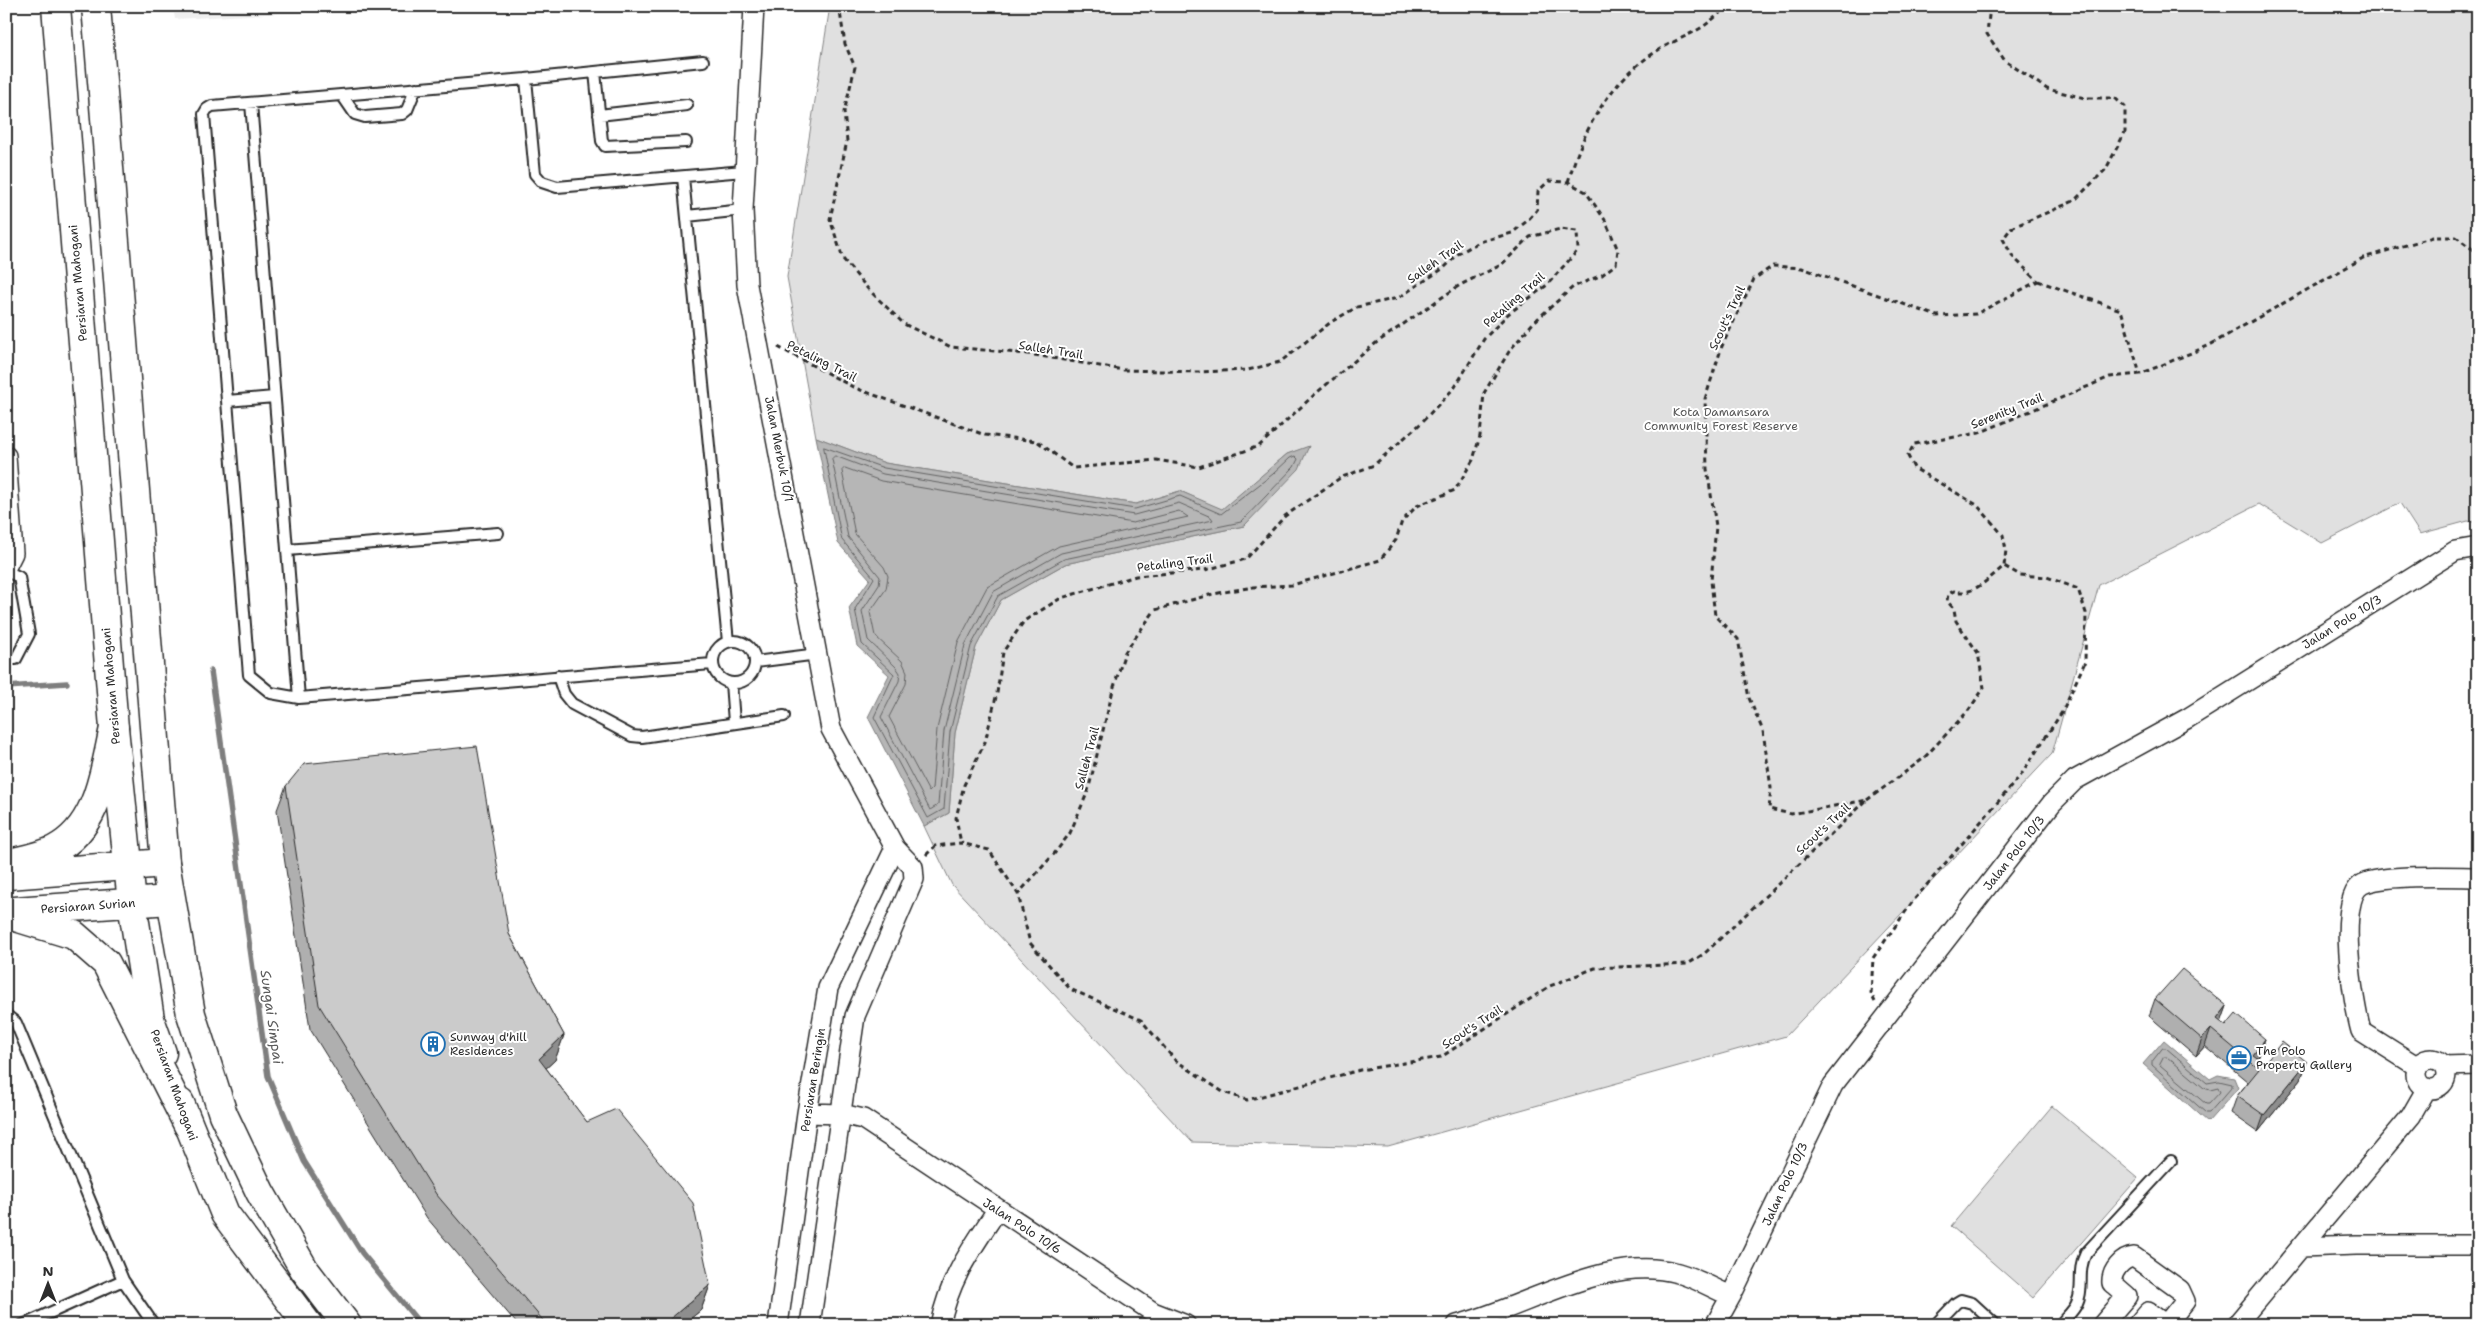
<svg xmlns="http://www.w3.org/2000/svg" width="2484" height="1331" font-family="'Shantell Sans',sans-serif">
	<rect width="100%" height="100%" fill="#fff"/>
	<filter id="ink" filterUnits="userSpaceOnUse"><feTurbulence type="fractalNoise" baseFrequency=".02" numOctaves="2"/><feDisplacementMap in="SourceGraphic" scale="10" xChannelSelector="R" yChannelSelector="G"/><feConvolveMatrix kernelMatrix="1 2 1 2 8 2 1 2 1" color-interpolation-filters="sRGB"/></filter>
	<g filter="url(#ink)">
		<path fill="#efefef" d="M173 6H416L175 19Z"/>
		<path fill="#e0e0e0" stroke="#868686" d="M830 6H2478V523L2468 521 2420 534 2400 503 2322 543 2259 504 2099 585 2052 754 1786 1036 1388 1147 1192 1142 952 885 924 826 949 813 955 733 976 647 1001 600 1065 564 1244 526 1309 447 1287 454 1222 510 1180 491 1136 504 885 463 816 437 787 277Z
			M2052 1106 2138 1178 2033 1298 1951 1226Z"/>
		<path fill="#b6b6b6" stroke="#7e7e7e" d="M816 437 885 463 1136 504 1180 491 1222 509 1287 454 1309 446 1299 469 1244 526 1065 564 1001 600 976 647 955 733 949 813 924 826 868 717 889 675 857 646 849 608 870 579 838 543Z
			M2164 1040 2210 1079 2218 1075 2234 1078 2238 1088 2208 1122 2143 1064Z"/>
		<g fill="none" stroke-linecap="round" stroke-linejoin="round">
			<path stroke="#636363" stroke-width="1" d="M824 447 884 468 1135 509 1180 496 1221 514 1273 474 1290 458 1295 456 1298 459 1294 467 1241 522 1064 559 998 596 971 646 950 732 944 809 928 818 874 717 894 674 862 644 855 609 874 578 842 540Z
				M835 456 883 474 1134 515 1179 503 1211 517 1213 520 1061 553 993 592 965 645 944 731 938 805 930 810 881 717 899 681 900 673 896 667 868 640 862 611 879 585 880 577 848 537 832 459Z
				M845 468 881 481 1133 523 1179 511 1188 517 1059 546 987 587 958 642 937 729 932 789 929 792 889 717 906 684 907 672 902 661 875 636 870 612 886 589 888 576 884 567 855 534 842 471Z
				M2163 1048H2166L2207 1083 2219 1081 2232 1084V1087L2209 1113H2206L2152 1065V1062Z
				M2164 1057H2167L2204 1088 2210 1090 2218 1088 2220 1092 2209 1104H2206L2160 1065Z"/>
			<path stroke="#7e7e7e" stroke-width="5.5" d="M211 671 268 1076 304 1161 362 1253 421 1325
				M6 687 67 683"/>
			<g stroke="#2b2b2b" stroke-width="14">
				<path id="lane" d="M595 72 602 141 605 146 686 142
					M526 79 703 61
					M342 95 355 114 365 117 402 114 407 110 416 88
					M251 103 299 698
					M599 115 687 105
					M683 177 728 642
					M687 216 743 210
					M227 401 274 397
					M287 550 498 533
					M6 571 19 577 29 634 16 659H6
					M713 662a21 21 0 1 1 42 0a21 21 0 1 1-42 0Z
					M755 662 818 654
					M712 664 299 698 271 693 249 675 204 114 207 109 212 106 526 79 535 174 542 182 557 187 744 171
					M558 676 564 694 572 704 632 736 642 737 784 716
					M731 683 734 722
					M6 1015 16 1023 123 1280 154 1325
					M23 1325 123 1280
					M1935 1325 1956 1303 1961 1300 1972 1303 1996 1325
					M2060 1325C2065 1318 2074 1311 2077 1303 2085 1286 2076 1273 2086 1253L2171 1161"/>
			</g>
			<g stroke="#2b2b2b" stroke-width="22">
				<path id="street" d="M754 6 743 210 747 285 831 729 895 848 913 867 914 879 855 1016 810 1325
					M6 456 13 553 6 567
					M2416 1074a15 15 0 1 1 30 0a15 15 0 1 1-30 0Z
					M2444 1066 2478 1065
					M2418 1067 2361 1031C2354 1006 2335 896 2363 884 2385 874 2452 877 2478 877
					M807 1113 842 1114 863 1119 1153 1312 1186 1325
					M2301 1247 2411 1116 2427 1088
					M778 1325 807 1113 828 988 895 848
					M940 1325C950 1277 971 1250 997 1210
					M1457 1325C1526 1308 1606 1253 1678 1273 1696 1278 1714 1289 1731 1296
					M1715 1325 1731 1296 1833 1085 2052 803 2075 780 2188 718 2455 551 2478 547
					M2102 1325 2127 1296 2112 1283C2111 1271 2122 1258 2134 1257L2180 1290 2185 1301 2168 1322H2162L2148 1312 2137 1325
					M2236 1325 2301 1247 2356 1245H2478"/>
			</g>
			<g stroke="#2b2b2b" stroke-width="31">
				<path id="secondary" d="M56 6 114 728 132 903 150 1019 162 1053
					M96 6 165 863 191 1014 223 1114 260 1192 304 1269 347 1325
					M180 1103 225 1214 308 1325"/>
			</g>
			<g stroke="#2b2b2b" stroke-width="31">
				<path id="primary" d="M6 864C21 860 40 857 54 850 99 827 104 772 114 728
					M8 875 165 863
					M15 911 170 900
					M6 914 74 935 106 963 188 1125"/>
			</g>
			<path stroke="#2b2b2b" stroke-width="3" stroke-dasharray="5 4" stroke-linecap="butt" d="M839 6 845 44 855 67 844 112 847 141 830 219 843 259 868 289 904 324 951 347 1028 354 1124 370 1198 372 1248 370 1280 362 1331 322 1357 307 1398 298 1444 268 1458 254 1479 242 1512 233 1527 221 1537 210 1538 191 1549 181 1568 182 1586 192 1605 220 1618 250 1616 264 1602 275 1573 287 1533 323 1510 350 1484 393 1480 436 1473 460 1455 490 1417 506 1402 521 1396 540 1380 560 1292 585 1253 587 1213 594 1155 610 1125 652 1113 690 1088 791 1070 833 1054 854 1018 894
				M1568 182C1584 127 1610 80 1660 49 1674 41 1690 35 1704 26 1712 20 1720 13 1728 6
				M2038 281 2121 310 2140 374
				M778 347 855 388 985 435 1037 441 1073 468 1156 460 1199 467 1259 446 1314 395 1376 343 1460 285 1501 265 1530 237 1560 229 1577 231 1578 250 1547 285 1508 314 1484 339 1455 387 1420 424 1374 465 1340 478 1285 516 1246 559 1205 570 1136 576 1061 598 1024 621 1003 652 997 693 985 742 964 785 956 818 961 843
				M1867 800 1923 759 1968 711 1984 688 1978 653 1956 621 1954 609 1947 601 1948 594 1954 591C1973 597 1990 577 2004 566L2006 550 2003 535 1977 505 1914 468 1908 456 1914 444 1979 433 2110 377 2140 374 2208 346 2363 258 2433 237H2456L2478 253
				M926 855 935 846 961 843 989 850 1018 894 1030 943 1070 989 1141 1020 1175 1060 1223 1092 1247 1100 1360 1070 1441 1057 1550 986 1595 968 1688 964 1705 953 1867 800 1791 814 1769 809 1771 788 1763 731 1749 698 1738 639 1715 616 1711 581 1716 526 1707 469 1705 399 1722 346 1754 279 1773 266 1802 268 1937 316 1976 314 2038 281 2012 256 2003 239 2011 228 2074 201 2106 169 2125 132V107L2115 98H2085L2047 89 2005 61 1987 34 1990 6
				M1875 1002 1871 994 1873 958 1913 901 2021 775 2062 712 2085 662 2086 613 2078 589 2047 577 2020 575 2004 566"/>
			<use href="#lane" stroke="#fff" stroke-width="10"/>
			<use href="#street" stroke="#fff" stroke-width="19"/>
			<use href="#secondary" stroke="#fff" stroke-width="28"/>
			<use href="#primary" stroke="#fff" stroke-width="28"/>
		</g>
		<path fill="#afafaf" stroke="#2b2b2b" d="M286 786 509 934 564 1035 555 1060 546 1068 710 1285 701 1310 683 1325H518L427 1218 310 1029 277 810Z
			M2155 999 2227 1006 2221 1022 2226 1026 2265 1039 2259 1056 2258 1058 2264 1063 2307 1062 2301 1079 2258 1132 2231 1113 2237 1096 2248 1082 2205 1046 2196 1056 2149 1016Z"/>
		<path fill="#8e8e8e" stroke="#2b2b2b" d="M2227 1006 2221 1023 2217 1019Z
			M2211 1029 2205 1046 2196 1056 2202 1039Z
			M564 1035 555 1060 530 1083 539 1059Z
			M2265 1039 2259 1056 2253 1064V1055Z
			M2307 1062 2301 1079 2258 1132 2264 1115Z
			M710 1285 701 1310 683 1325H663Z"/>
		<path fill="#cbcbcb" stroke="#2b2b2b" d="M477 746 509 934 564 1035 539 1059 587 1122 616 1109 693 1203 710 1285 663 1325H547L436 1194 319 1005 286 786 304 764Z
			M2182 969 2227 1006 2217 1019 2226 1026 2236 1014 2265 1039 2253 1055 2264 1063 2282 1042 2307 1062 2264 1115 2237 1096 2259 1069 2211 1029 2202 1039 2155 999Z"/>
	</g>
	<defs>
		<g id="building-ring" transform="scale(1.25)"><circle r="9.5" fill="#fff" stroke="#1f6fb2" stroke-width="1.5"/><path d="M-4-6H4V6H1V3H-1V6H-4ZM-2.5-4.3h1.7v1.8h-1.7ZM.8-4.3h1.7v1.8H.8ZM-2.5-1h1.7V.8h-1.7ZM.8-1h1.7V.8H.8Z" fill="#1f6fb2"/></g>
		<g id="office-ring" transform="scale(1.25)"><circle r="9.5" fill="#fff" stroke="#1f6fb2" stroke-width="1.5"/><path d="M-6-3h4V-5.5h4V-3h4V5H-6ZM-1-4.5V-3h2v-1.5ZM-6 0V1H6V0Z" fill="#1f6fb2"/></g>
	</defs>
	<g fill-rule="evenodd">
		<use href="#building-ring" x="433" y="1044"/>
		<use href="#office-ring" x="2239" y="1058"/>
	</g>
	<g text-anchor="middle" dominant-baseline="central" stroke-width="4" stroke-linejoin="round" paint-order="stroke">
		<g font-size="12" fill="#2b2b2b" stroke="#fff">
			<text transform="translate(1435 262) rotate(-35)">Salleh Trail</text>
			<text transform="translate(78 283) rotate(-95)">Persiaran Mahogani</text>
			<text transform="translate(1514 300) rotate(-41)">Petaling Trail</text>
			<text transform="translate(1727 318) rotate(-65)">Scout's Trail</text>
			<text transform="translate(1051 350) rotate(9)">Salleh Trail</text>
			<text transform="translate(822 361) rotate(27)">Petaling Trail</text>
			<text transform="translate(2007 411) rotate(-22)">Serenity Trail</text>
			<text transform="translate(779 449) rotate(79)">Jalan Merbuk 10/1</text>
			<text transform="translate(1175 563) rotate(-7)">Petaling Trail</text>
			<text transform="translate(2342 622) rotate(-32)">Jalan Polo 10/3</text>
			<text transform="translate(111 686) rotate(-95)">Persiaran Mahogani</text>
			<text transform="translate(1087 758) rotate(-75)">Salleh Trail</text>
			<text transform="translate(1823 829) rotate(-43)">Scout's Trail</text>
			<text transform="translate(2014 853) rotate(-52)">Jalan Polo 10/3</text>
			<text transform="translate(88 906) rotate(-4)">Persiaran Surian</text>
			<text transform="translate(1472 1027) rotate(-33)">Scout's Trail</text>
			<text transform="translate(813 1080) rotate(-81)">Persiaran Beringin</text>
			<text transform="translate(174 1085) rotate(70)">Persiaran Mahogani</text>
			<text transform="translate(1785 1184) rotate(-65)">Jalan Polo 10/3</text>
			<text transform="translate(1022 1226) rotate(33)">Jalan Polo 10/6</text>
		</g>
		<g font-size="12" fill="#585858" stroke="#fff">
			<text x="1721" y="412">Kota Damansara<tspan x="1721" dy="14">Community Forest Reserve</tspan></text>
		</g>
		<g font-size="12" fill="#2b2b2b" stroke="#fff" text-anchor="start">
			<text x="450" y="1037">Sunway d'hill<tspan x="450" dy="14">Residences</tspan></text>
			<text x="2256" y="1051">The Polo<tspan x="2256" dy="14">Property Gallery</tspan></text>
		</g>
		<g font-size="14" font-style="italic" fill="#5c5c5c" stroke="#fff">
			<text transform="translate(272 1017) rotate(82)">Sungai Simpai</text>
		</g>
	</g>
	<rect width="2484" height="1331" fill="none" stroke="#fff" stroke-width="25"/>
	<rect x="12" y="12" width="2459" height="1306" fill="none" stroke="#2b2b2b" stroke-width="2" filter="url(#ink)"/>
	<g transform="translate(48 1284)" stroke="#ffffff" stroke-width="4" paint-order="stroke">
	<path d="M0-4L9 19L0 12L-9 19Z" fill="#2b2b2b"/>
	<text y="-8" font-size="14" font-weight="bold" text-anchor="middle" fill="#2b2b2b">N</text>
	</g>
</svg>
